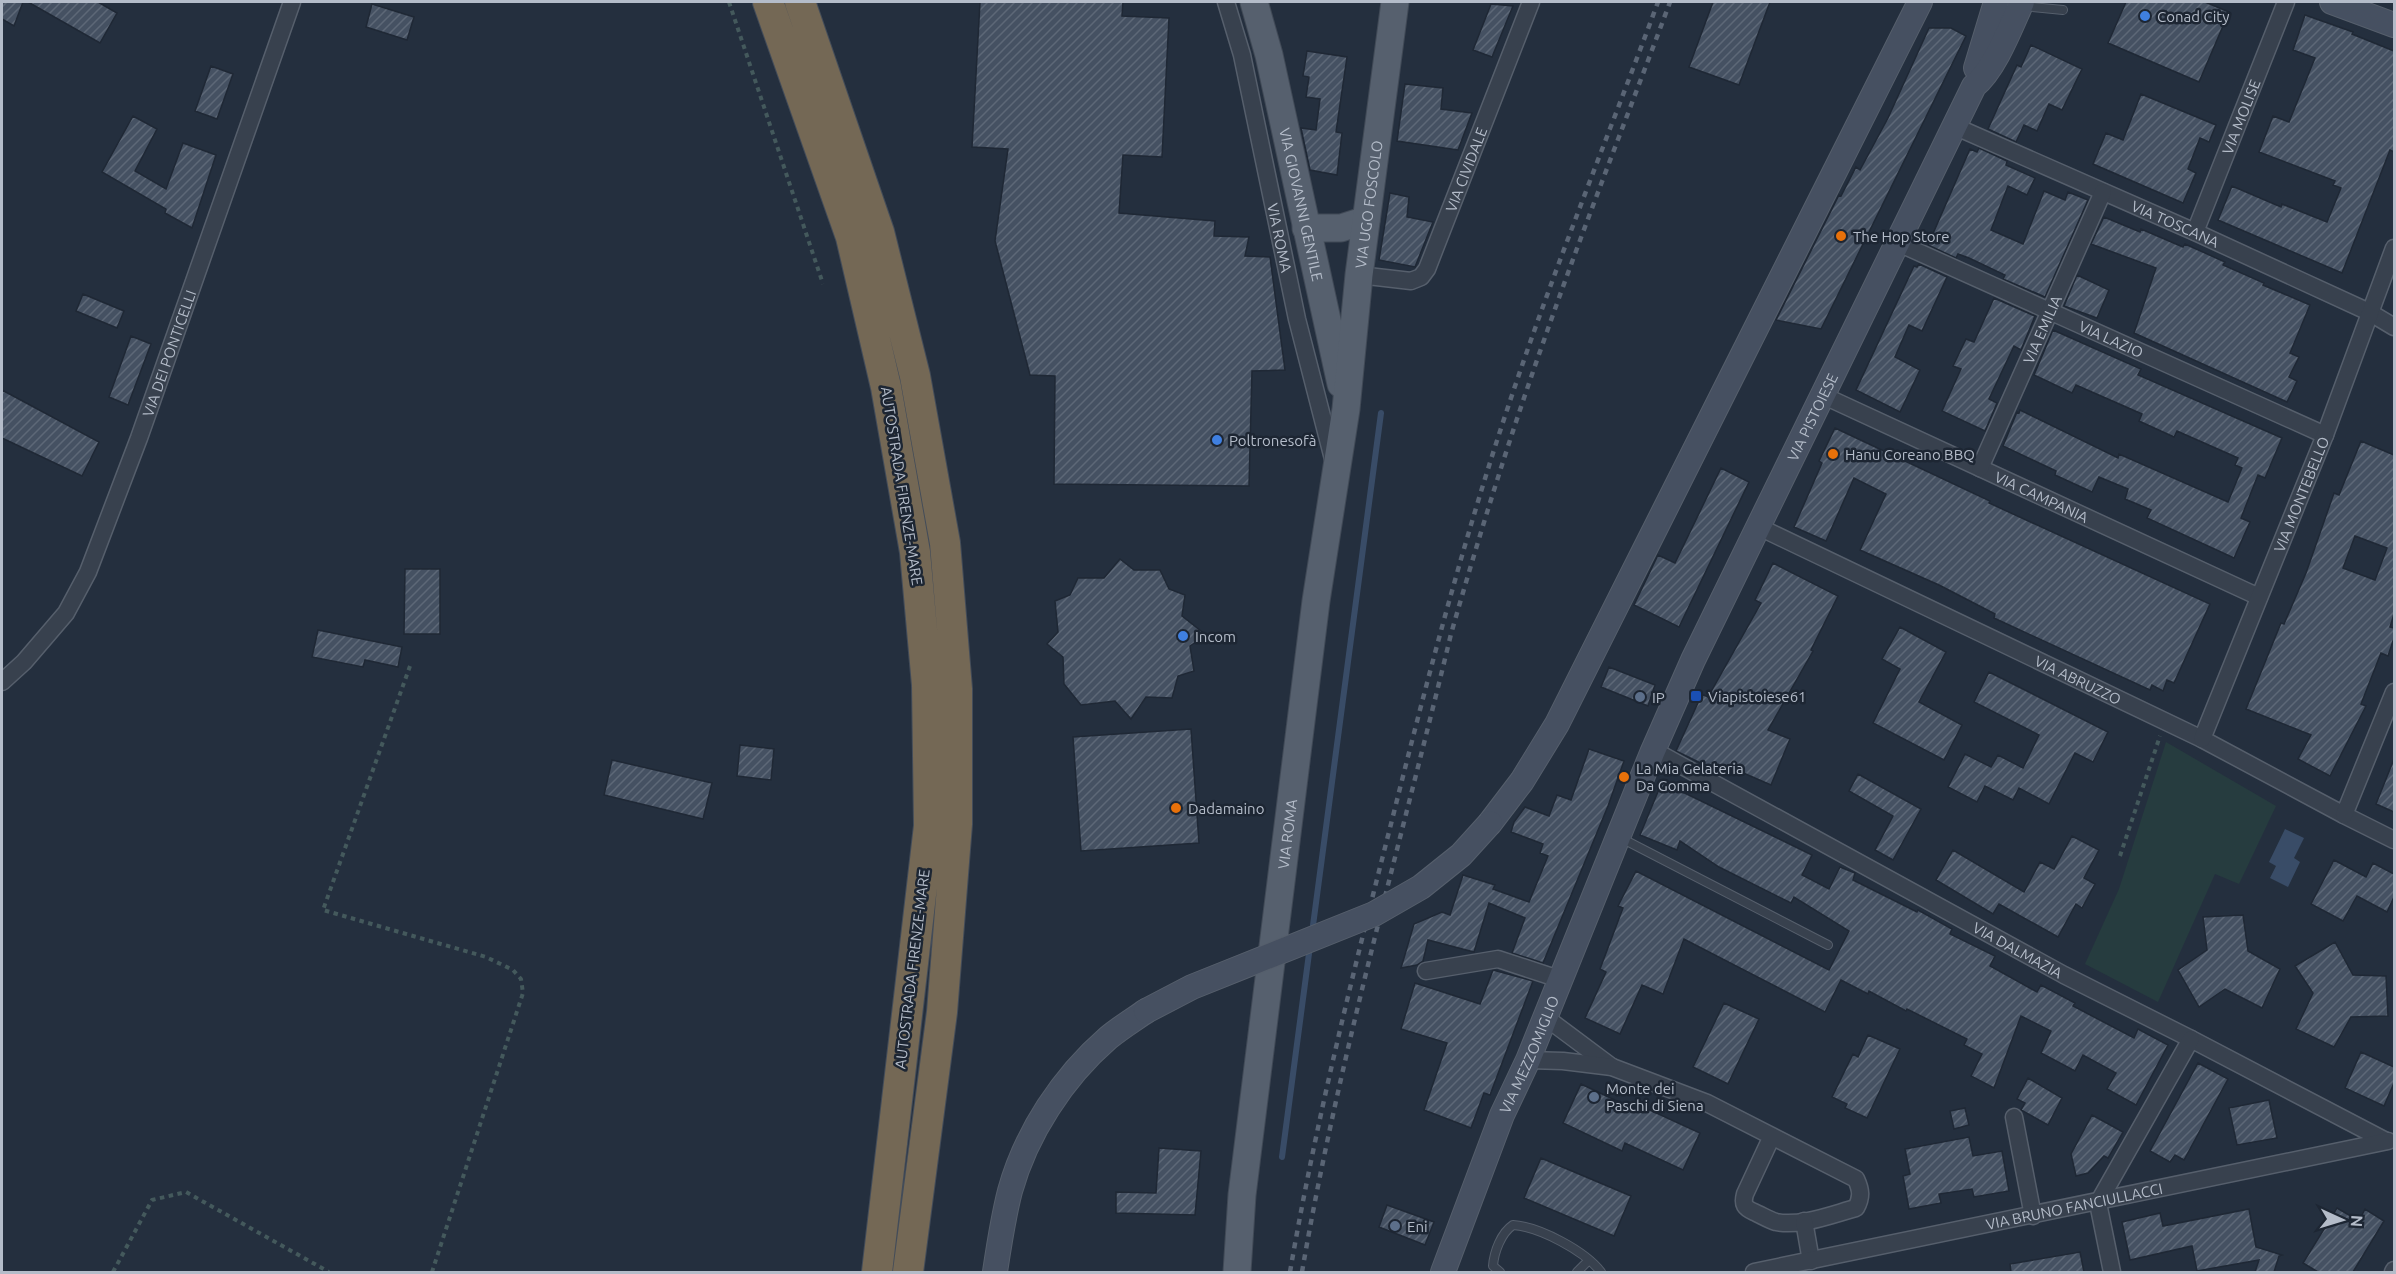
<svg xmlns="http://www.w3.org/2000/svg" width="2396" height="1274" font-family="Ubuntu,sans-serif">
	<defs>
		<pattern id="building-hatch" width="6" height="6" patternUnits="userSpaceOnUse" patternTransform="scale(1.5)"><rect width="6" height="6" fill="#455162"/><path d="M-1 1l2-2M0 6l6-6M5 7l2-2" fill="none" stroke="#5d6877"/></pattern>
	</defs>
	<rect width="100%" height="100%" fill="#242f3e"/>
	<path fill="#263c3f" d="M2166 742 2276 806 2239 884 2215 874 2158 1002 2085 964 2119 889Z"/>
	<path fill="#394c67" d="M2285 829 2304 838 2294 858 2300 862 2288 887 2270 878 2276 866 2269 862Z"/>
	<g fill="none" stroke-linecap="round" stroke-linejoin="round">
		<path stroke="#394c67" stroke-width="6" d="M1312 933 1381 413
			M1282 1157 1310 946"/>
	</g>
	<path fill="url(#building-hatch)" stroke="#1f2835" stroke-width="1.5" fill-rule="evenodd" d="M2 2H23L14 26 2 19Z
		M28 2H98L117 13 100 43Z
		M980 2H1123L1122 16 1169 18 1162 157 1123 155 1119 213 1215 221 1214 236 1249 237 1245 256 1270 257 1285 370 1252 371 1249 486 1054 484 1055 376 1030 375 995 241 1008 149 972 147Z
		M1713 2H1770L1739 85 1689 67Z
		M2126 2H2205L2229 12 2199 82 2108 43Z
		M372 4 414 17 407 40 366 27Z
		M1491 4 1513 6 1492 57 1473 50Z
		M2305 15 2353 32 2352 34 2394 51V152L2390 150 2342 273 2218 220 2232 186 2281 207 2282 204 2327 222 2341 188 2333 185 2335 181 2259 152 2273 116 2289 122 2315 58 2293 50Z
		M1929 28H1951L1966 36 1821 329 1776 320 1839 195 1841 196 1856 167 1860 170 1888 118Z
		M2031 45 2082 69 2062 110 2049 104 2037 131 2024 125 2016 142 1988 129 2017 65 2021 67Z
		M1307 51 1347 57 1336 132 1342 133 1337 175 1310 170 1301 128 1316 130 1320 99 1306 97 1309 77 1303 76Z
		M211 66 233 74 217 119 195 111Z
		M1405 84 1443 88 1441 109 1472 113 1458 150 1397 141Z
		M2141 94 2216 125 2209 142 2200 138 2188 169 2196 173 2183 203 2093 164 2106 133 2123 140Z
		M133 116 157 129 135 171 166 189 183 143 216 155 192 228 165 213 166 209 102 172Z
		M1979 148 2007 161 2006 165 2035 178 2027 195 2008 186 1991 230 2023 244 2044 191 2065 200 2068 192 2088 200 2045 297 2003 279 2005 275 1969 258 1958 254 1956 258 1928 245 1970 149 1977 152Z
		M1390 193 1409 197 1407 217 1433 222 1415 267 1379 260Z
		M2104 217 2140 232 2141 229 2183 247 2185 244 2225 262 2223 265 2264 283 2263 285 2310 305 2290 353 2299 357 2289 377 2297 381 2287 402 2134 333 2156 268 2091 244Z
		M1919 264 1947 277 1922 331 1909 325 1895 357 1920 370 1900 412 1856 390 1914 266 1917 267Z
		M2077 275 2109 290 2097 318 2064 306Z
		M83 294 124 311 117 328 76 311Z
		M1994 298 2035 316 2021 350 2014 346 1989 399 1997 403 1985 431 1942 411 1961 369 1953 366 1966 339 1974 342Z
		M2053 330 2141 369 2138 375 2282 438 2265 478 2258 475 2241 518 2250 522 2234 558 2147 518 2151 510 2125 499 2128 489 2099 477 2092 492 2055 475 2056 471 2003 446 2017 412 2019 413 2020 410 2118 458 2119 454 2228 502 2242 468 2235 465 2238 458 2177 431 2174 437 2139 421 2142 414 2076 385 2072 393 2034 375Z
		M131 336 151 344 128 405 109 397Z
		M2 390 99 442 82 476 2 438Z
		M1835 428 1990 501 1989 503 2210 604 2174 683 2167 680 2163 691 2152 685 2150 690 1994 618 1995 614 1939 585 1860 550 1886 494 1854 478 1826 541 1794 527 1822 463 1819 461Z
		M2361 441 2394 455V614L2390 627 2394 628V638L2388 656 2381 653 2361 704 2366 706 2330 776 2298 759 2311 735 2246 709 2281 623 2284 624 2306 573 2334 493 2339 495ZM2355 536 2387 548 2375 580 2343 568Z
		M1721 468 1749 482 1679 627 1634 605 1658 555 1675 563Z
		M1120 559 1134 570H1160L1169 589 1185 595 1182 616 1206 635 1190 646 1194 671 1178 676 1172 698 1146 697 1131 719 1115 701 1081 705 1064 684 1063 657 1047 644 1058 632 1055 601 1070 595 1078 578H1104Z
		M1773 563 1838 596 1811 650 1813 651 1768 730 1790 739 1771 785 1725 765 1721 773 1676 751 1702 694 1708 697 1761 603 1755 600Z
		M405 569H440V634H404Z
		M1900 627 1946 652 1919 702 1962 725 1944 760 1873 723 1900 669 1882 659Z
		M318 630 402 647 398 667 365 660 363 667 312 657Z
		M1609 667 1655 685 1648 706 1601 687Z
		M1989 672 2108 732 2093 762 2075 753 2049 804 2019 788 2013 800 1985 786 1977 802 1948 787 1965 754 1991 767 1998 755 2023 768 2039 735 1974 702Z
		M1191 729 1199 843 1081 851 1073 737Z
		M740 745 774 749 771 780 737 776Z
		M1589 749 1624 761 1608 806 1543 963 1512 953 1525 918 1489 903 1474 952 1428 940 1423 961 1417 965 1401 968 1414 924 1442 912 1450 915 1463 875 1495 885 1493 889 1529 902 1548 856 1540 853 1543 844 1511 832 1514 822 1525 807 1549 816 1557 795 1571 800Z
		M2394 759V812L2376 804Z
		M612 760 712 783 703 819 604 795Z
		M1858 774 1921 809 1893 860 1875 850 1893 816 1849 791Z
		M1662 782 1812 855 1802 875 1829 889 1840 867 1855 873 1853 880 1917 912 1918 910 1952 929 1950 934 1995 956 1990 966 2037 992 2041 985 2075 1003 2073 1006 2134 1038 2138 1029 2168 1045 2136 1105 2107 1089 2116 1073 2083 1055 2075 1071 2041 1053 2051 1031 2021 1016 1994 1088 1971 1076 1982 1054 1964 1045 1967 1039 1907 1009 1906 1011 1869 991 1868 994 1841 980 1825 1012 1684 939 1663 994 1642 985 1620 1034 1585 1018 1606 972 1600 969 1623 908 1618 906 1636 871 1829 970 1849 931 1794 897 1791 903 1719 867 1680 841 1677 850 1640 835Z
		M2072 836 2099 850 2084 878 2095 884 2082 908 2076 904 2058 937 1999 904 1993 914 1936 880 1953 850 2024 892 2040 862 2054 869Z
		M2334 860 2366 877 2373 863 2394 874V897L2387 912 2357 896 2343 921 2311 904Z
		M2243 915 2248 951 2280 969 2262 1008 2225 989 2199 1007 2178 970 2207 950 2203 917Z
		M2335 942 2353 975 2386 976 2388 1016 2351 1017 2334 1047 2296 1029 2313 993 2295 966Z
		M1493 970 1533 981 1490 1095 1484 1093 1471 1128 1424 1110 1447 1043 1401 1029 1415 983 1480 1004Z
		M1724 1003 1759 1019 1728 1084 1693 1067Z
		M1868 1035 1900 1049 1867 1118 1845 1108 1847 1104 1832 1097 1853 1054 1858 1057Z
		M2361 1052 2394 1067V1083L2384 1106 2345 1088Z
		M2198 1063 2228 1079 2184 1160 2175 1155 2170 1162 2150 1151Z
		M2028 1078 2062 1098 2048 1125 2021 1110 2025 1103 2017 1099Z
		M1581 1084 1636 1110 1639 1105 1700 1133 1683 1170 1625 1143 1622 1151 1563 1123Z
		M2269 1100 2277 1138 2237 1145 2229 1108Z
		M1965 1108 1969 1125 1954 1129 1950 1111Z
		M2092 1115 2123 1132 2108 1158 2104 1156 2088 1173 2076 1176 2071 1154Z
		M1969 1137 1973 1156 2002 1151 2009 1191 1974 1197 1972 1189 1939 1194 1941 1203 1909 1209 1903 1176 1910 1174 1905 1149Z
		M1159 1148 1201 1151 1195 1215 1116 1213V1192L1156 1193Z
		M1541 1158 1631 1196 1614 1236 1524 1198Z
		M1387 1205 1434 1222 1425 1245 1379 1227Z
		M2337 1208 2359 1221 2365 1209 2384 1221 2353 1272H2318L2303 1263Z
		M2249 1209 2256 1247 2282 1255 2279 1256 2274 1272H2255L2259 1260 2197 1271 2192 1246 2130 1260 2122 1222 2160 1213 2163 1226Z
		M2080 1252 2084 1272H2011L2010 1264Z"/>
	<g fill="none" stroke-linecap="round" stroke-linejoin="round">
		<g stroke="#565f6c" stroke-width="10">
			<path id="service" d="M2023 6 2063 10
				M1619 837 1828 945
				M1500 1272 1493 1266C1494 1252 1501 1233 1513 1225 1540 1227 1585 1251 1601 1272
				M1577 1272 1589 1260"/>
		</g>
		<g stroke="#565f6c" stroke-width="19">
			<g id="minor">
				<path id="s1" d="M1226 2 1242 55 1297 319 1333 459"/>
				<path id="s2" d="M1954 126 2195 232 2369 312 2394 327"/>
				<path id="s3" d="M2195 232 2286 2"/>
				<path id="s4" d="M1896 242 2325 435"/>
				<path id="s5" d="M1359 275 1411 281 1421 277 1427 269 1531 2"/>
				<path id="s6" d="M1822 395 2259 597"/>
				<path id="s7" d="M1980 468 2103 192"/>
				<path id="s8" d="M1757 526 2202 739 2344 815 2394 840"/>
				<path id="s9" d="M2 682 24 662 66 613 88 572 139 438 292 2"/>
				<path id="s10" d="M2202 739 2325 435 2394 248"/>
				<path id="s11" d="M1653 750 2064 975 2191 1039 2386 1141"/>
				<path d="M2344 815 2394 692"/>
				<path d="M1426 971 1498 959 1559 979"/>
				<path d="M1545 1017 1612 1067"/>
				<path d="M1528 1060 1563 1061 1612 1067 1707 1103 1856 1179C1861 1190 1862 1197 1856 1208 1833 1214 1801 1227 1776 1222 1769 1220 1761 1215 1754 1212 1745 1208 1742 1205 1745 1194L1772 1136"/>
				<path d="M2014 1117 2033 1216"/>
				<path d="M1804 1221 1811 1261"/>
				<path id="s12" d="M1754 1272 2388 1141"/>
				<path d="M2112 1272 2098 1203 2191 1039"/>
				<path d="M2393 1272 2394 1270"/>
			</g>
		</g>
		<g stroke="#565f6c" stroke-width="26">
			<g id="secondary">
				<path d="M2332 2 2394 25"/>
				<path d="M1976 68 1996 2"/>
				<path d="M1490 823 1522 781 1557 724 1920 2"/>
				<path d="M995 1272C999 1245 1003 1218 1010 1191 1026 1133 1063 1077 1108 1038 1120 1028 1133 1020 1146 1011"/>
				<path id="s13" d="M1443 1272 1502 1115 1528 1060 1652 753 1693 660 1974 86C1995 69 2011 26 2022 2"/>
			</g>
		</g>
		<g stroke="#414a57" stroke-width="29">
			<g id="primary">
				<path id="s14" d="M1254 2 1269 55 1341 384"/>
				<path d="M1306 228H1341L1366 220"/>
				<path id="s15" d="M1237 1272 1242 1195 1316 601 1346 409 1359 275 1395 2"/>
			</g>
		</g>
		<g stroke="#434c59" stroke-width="32">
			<path id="motorway" d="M768 2 851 237 886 387 915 552 927 685 929 826 877 1272
				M800 2 879 232 915 376 945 543 957 689V824L942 1012 908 1272"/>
		</g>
		<path stroke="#44595c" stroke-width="4" stroke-dasharray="4.5 4.5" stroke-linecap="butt" d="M729 2 823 284
			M410 666 323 910 486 957 513 970 521 979 523 993 432 1272
			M2120 856 2160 736
			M113 1272 152 1200 186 1192 329 1272"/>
		<use href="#service" stroke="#38414e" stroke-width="8"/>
		<use href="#minor" stroke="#38414e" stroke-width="16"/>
		<use href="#secondary" stroke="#465061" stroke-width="24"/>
		<use href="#primary" stroke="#56606e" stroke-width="27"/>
		<use href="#motorway" stroke="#746855" stroke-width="30"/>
		<path stroke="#5a6575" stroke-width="4.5" stroke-dasharray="6 6" stroke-linecap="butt" d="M1290 1272C1316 1121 1353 973 1391 824 1426 684 1462 545 1508 407 1553 271 1608 137 1658 2
			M1302 1272C1339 1057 1400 846 1451 634 1479 536 1509 439 1543 343 1583 228 1628 115 1670 2"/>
		<g stroke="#565f6c" stroke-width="26" stroke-linecap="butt">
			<path id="secondary-bridge" d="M1146 1011 1192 987 1374 914 1421 887 1461 855 1490 823"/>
		</g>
		<use href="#secondary-bridge" stroke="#465061" stroke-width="24"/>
	</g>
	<g fill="#3f7fe0" stroke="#1d2633" stroke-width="2">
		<circle cx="2145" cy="16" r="6"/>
		<circle cx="1217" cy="440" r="6"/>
		<circle cx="1183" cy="636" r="6"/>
	</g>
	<g fill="#e8710a" stroke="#1d2633" stroke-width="2">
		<circle cx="1841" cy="236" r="6"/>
		<circle cx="1833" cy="454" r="6"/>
		<circle cx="1624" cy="777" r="6"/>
		<circle cx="1176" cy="808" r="6"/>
	</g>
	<rect fill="#1a4fb4" stroke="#1d2633" stroke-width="2" x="1690" y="690" width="12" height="12" rx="3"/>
	<g fill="#5c6f8a" stroke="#1d2633" stroke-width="2">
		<circle cx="1640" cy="697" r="6"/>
		<circle cx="1594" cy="1097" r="6"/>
		<circle cx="1395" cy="1226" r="6"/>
	</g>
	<g text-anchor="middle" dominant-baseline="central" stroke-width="5" stroke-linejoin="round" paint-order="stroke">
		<g font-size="15" fill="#b4bcc9" stroke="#1d2633" text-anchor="start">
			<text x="2157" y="16">Conad City</text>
			<text x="1853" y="236">The Hop Store</text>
			<text x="1229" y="440">Poltronesofà</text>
			<text x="1845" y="454">Hanu Coreano BBQ</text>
			<text x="1195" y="636">Incom</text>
			<text x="1708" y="696">Viapistoiese61</text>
			<text x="1652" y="697">IP</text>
			<text x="1636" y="768">La Mia Gelateria<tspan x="1636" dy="17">Da Gomma</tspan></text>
			<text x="1188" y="808">Dadamaino</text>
			<text x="1606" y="1088">Monte dei<tspan x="1606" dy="17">Paschi di Siena</tspan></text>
			<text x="1407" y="1226">Eni</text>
		</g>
		<g font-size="15" fill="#b4bcc9" stroke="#1d2633">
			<text stroke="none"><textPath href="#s3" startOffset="124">VIA MOLISE</textPath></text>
			<text stroke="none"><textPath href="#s5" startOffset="180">VIA CIVIDALE</textPath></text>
			<text stroke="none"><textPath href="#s14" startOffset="208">VIA GIOVANNI GENTILE</textPath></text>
			<text stroke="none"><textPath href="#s15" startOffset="1076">VIA UGO FOSCOLO</textPath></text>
			<text stroke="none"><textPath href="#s2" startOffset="242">VIA TOSCANA</textPath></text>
			<text stroke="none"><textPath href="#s1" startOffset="242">VIA ROMA</textPath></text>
			<text stroke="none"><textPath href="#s7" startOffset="152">VIA EMILIA</textPath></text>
			<text stroke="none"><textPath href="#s4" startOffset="236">VIA LAZIO</textPath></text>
			<text stroke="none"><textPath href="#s9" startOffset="374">VIA DEI PONTICELLI</textPath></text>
			<text stroke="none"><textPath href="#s13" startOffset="932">VIA PISTOIESE</textPath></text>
			<text transform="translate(902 486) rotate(81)">AUTOSTRADA FIRENZE-MARE</text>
			<text stroke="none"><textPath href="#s10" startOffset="264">VIA MONTEBELLO</textPath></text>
			<text stroke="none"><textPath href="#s6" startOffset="242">VIA CAMPANIA</textPath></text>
			<text stroke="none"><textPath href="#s8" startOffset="356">VIA ABRUZZO</textPath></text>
			<text stroke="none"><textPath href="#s15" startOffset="441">VIA ROMA</textPath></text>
			<text stroke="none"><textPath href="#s11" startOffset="416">VIA DALMAZIA</textPath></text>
			<text transform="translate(912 969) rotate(-83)">AUTOSTRADA FIRENZE-MARE</text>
			<text stroke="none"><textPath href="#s13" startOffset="234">VIA MEZZOMIGLIO</textPath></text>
			<text stroke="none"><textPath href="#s12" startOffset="327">VIA BRUNO FANCIULLACCI</textPath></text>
		</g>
	</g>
	<rect width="2396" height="1274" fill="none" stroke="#b4bcc9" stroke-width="6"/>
	<g transform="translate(2342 1220) rotate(94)" stroke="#1d2633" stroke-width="4.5" paint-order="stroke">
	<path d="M0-4.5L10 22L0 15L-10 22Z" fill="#b4bcc9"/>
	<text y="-9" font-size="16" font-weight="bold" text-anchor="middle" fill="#b4bcc9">N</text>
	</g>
</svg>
